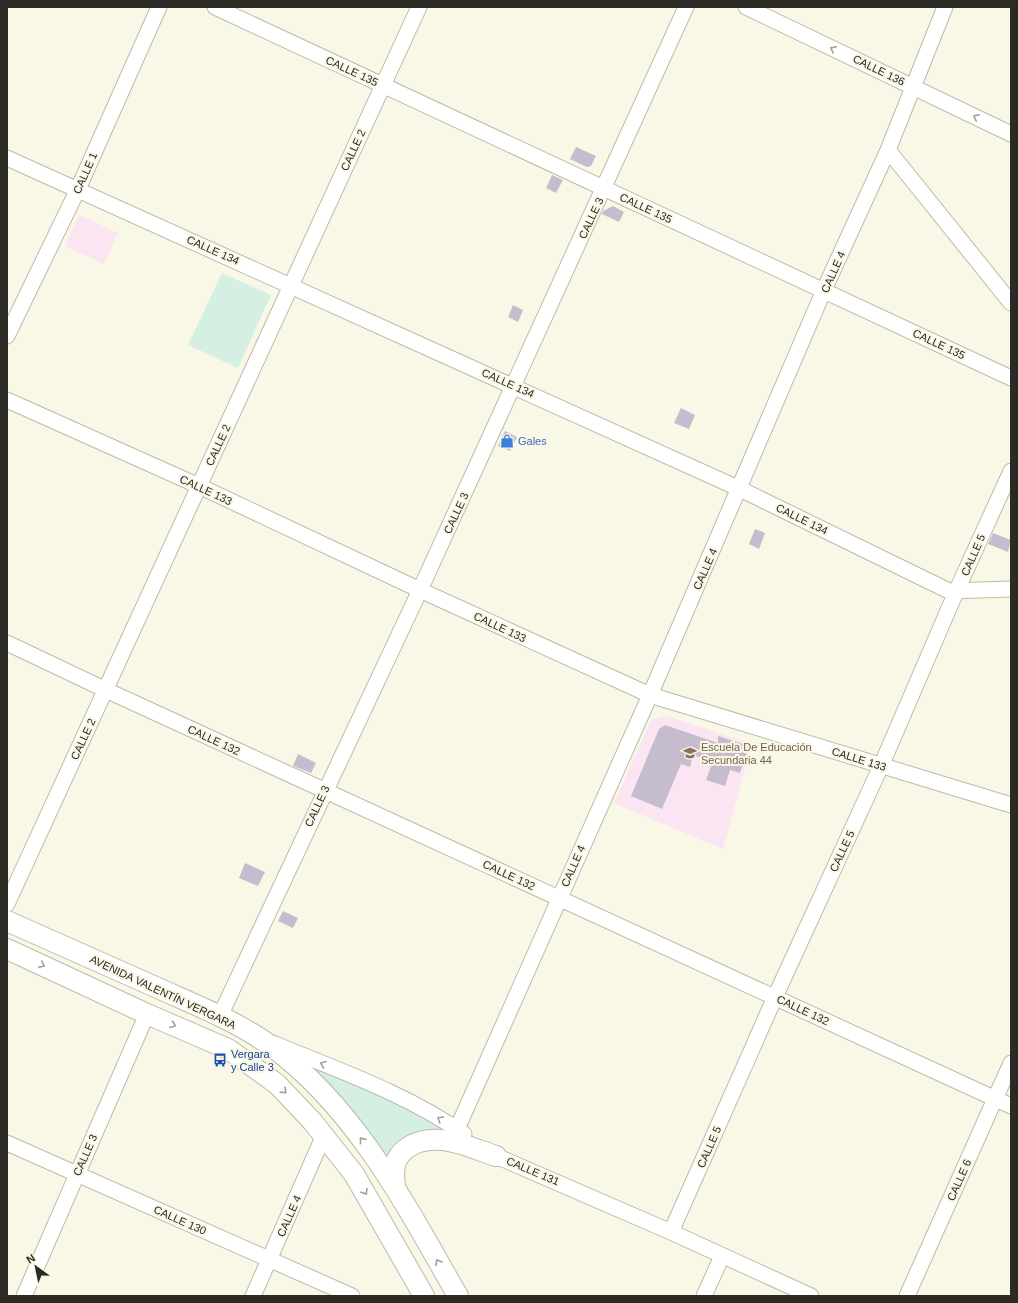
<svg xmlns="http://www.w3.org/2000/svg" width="1018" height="1303" font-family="Arial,sans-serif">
	<rect width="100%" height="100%" fill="#f9f7e5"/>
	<path fill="#fbe5f2" d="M82 216 118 233 104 264 65 246 77 219Z
		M666 716 752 744 723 849 614 803 651 720Z"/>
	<path fill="#d5f0e2" d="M222 273 271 295 238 368 188 345Z
		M302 1058 396 1099 462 1138 400 1142 385 1157Z"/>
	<path fill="#c5bdcd" d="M576 147 596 156 591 166 587 167 570 159Z
		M552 175 563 180 556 193 546 188Z
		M613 206 624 212 619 222 602 214 603 211Z
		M513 305 523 310 518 322 508 317Z
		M681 408 695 415 689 429 674 423Z
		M505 431 517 437 510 451 498 446Z
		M755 529 765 533 759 549 749 544Z
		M993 533 1011 540 1008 552 988 544Z
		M665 725 718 743V736L749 746 740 773 730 770 725 786 706 780 713 761 693 755 690 767 681 764 662 809 631 796 659 729Z
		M298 754 316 763 311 773 293 766Z
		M245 863 265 872 258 886 239 878Z
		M283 911 298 918 293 928 278 921Z"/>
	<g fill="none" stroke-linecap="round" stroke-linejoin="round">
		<g stroke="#bdbaa9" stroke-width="17">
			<path id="minor" d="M215 7 1011 378
				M746 7 1011 134
				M888 150 1011 303
				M7 158 740 489 949 591 1011 589
				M7 336 78 189 159 7
				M7 400 199 486 420 590 650 695 1011 805
				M7 643 106 690 1011 1106
				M7 904 419 7
				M220 1016 420 590 686 7
				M275 1044C340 1071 407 1094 464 1134
				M457 1129 650 695 824 290 888 150 945 7
				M7 1143 352 1296
				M487 1150 496 1156 671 1232 811 1296
				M671 1232 775 997 881 766 956 592 1011 471
				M24 1296 147 1014
				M253 1296 324 1135
				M704 1296 722 1256
				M907 1296 1011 1063"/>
		</g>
		<g stroke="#bdbaa9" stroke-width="22">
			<path id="major" d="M7 921C58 944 109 966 160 989 198 1006 238 1022 271 1046 356 1108 407 1207 458 1296
				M7 949 147 1014 228 1049 277 1084 312 1121 354 1174 424 1296
				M395 1187C393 1171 393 1158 407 1148 434 1129 468 1147 496 1156"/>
		</g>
		<use href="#minor" stroke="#fff" stroke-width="15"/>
		<use href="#major" stroke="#fff" stroke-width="20"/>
	</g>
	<defs><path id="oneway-chevron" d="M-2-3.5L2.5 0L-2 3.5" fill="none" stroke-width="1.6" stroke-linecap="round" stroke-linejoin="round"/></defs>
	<g stroke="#a09f9c">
		<use href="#oneway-chevron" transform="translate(833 49) rotate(-154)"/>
		<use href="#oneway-chevron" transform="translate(976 117) rotate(-154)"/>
		<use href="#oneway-chevron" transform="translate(42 965) rotate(25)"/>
		<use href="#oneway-chevron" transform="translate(173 1025) rotate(23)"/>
		<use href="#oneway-chevron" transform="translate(323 1064) rotate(-158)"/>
		<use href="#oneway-chevron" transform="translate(284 1091) rotate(44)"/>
		<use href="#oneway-chevron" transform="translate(440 1119) rotate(-149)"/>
		<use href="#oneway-chevron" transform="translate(362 1140) rotate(-128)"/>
		<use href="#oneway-chevron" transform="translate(365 1192) rotate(58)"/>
		<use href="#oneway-chevron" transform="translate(438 1262) rotate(-120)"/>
	</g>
	<defs>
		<g id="shop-bare" transform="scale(1.08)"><path d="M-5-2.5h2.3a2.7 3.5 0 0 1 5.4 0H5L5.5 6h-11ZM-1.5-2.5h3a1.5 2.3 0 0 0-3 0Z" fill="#3f7fe0" stroke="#f9f7e5" stroke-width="2.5" paint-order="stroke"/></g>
		<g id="school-bare" transform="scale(1.08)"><path d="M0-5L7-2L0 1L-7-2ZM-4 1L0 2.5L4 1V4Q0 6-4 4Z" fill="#8d6e63" stroke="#f9f7e5" stroke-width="2.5" paint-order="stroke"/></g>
		<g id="bus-bare" transform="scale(1.08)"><path d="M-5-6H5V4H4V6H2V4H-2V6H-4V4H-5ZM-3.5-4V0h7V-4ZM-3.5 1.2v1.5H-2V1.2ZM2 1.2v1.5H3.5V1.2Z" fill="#1a4fb4" stroke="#f9f7e5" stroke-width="2.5" paint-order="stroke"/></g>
	</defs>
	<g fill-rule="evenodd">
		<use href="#shop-bare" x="507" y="441"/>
		<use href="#school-bare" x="690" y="753"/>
		<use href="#bus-bare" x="220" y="1060"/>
	</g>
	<g text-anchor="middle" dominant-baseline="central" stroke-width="4" stroke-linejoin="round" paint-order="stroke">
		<g font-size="11" fill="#2b2a24" stroke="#f9f7e5">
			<text transform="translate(879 70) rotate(26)">CALLE 136</text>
			<text transform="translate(352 71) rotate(25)">CALLE 135</text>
			<text transform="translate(353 150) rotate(-65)">CALLE 2</text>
			<text transform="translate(85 173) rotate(-66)">CALLE 1</text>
			<text transform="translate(646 208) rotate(25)">CALLE 135</text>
			<text transform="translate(591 218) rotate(-65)">CALLE 3</text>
			<text transform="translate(213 250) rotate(24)">CALLE 134</text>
			<text transform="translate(833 272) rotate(-66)">CALLE 4</text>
			<text transform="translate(939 344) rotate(25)">CALLE 135</text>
			<text transform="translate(508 383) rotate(24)">CALLE 134</text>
			<text transform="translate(218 445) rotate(-65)">CALLE 2</text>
			<text transform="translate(206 490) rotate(25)">CALLE 133</text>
			<text transform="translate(456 513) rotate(-65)">CALLE 3</text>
			<text transform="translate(802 519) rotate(26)">CALLE 134</text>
			<text transform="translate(973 555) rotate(-66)">CALLE 5</text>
			<text transform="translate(705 569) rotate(-66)">CALLE 4</text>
			<text transform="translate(500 627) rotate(25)">CALLE 133</text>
			<text transform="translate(83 739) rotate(-65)">CALLE 2</text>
			<text transform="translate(214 740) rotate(25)">CALLE 132</text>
			<text transform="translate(859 759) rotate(17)">CALLE 133</text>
			<text transform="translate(317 806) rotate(-65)">CALLE 3</text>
			<text transform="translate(842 851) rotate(-65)">CALLE 5</text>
			<text transform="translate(573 866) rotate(-66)">CALLE 4</text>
			<text transform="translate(509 875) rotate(25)">CALLE 132</text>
			<text transform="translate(163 992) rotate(25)">AVENIDA VALENTÍN VERGARA</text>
			<text transform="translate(803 1010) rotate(25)">CALLE 132</text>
			<text transform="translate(709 1147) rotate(-66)">CALLE 5</text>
			<text transform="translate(85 1155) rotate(-66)">CALLE 3</text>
			<text transform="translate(533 1171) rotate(23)">CALLE 131</text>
			<text transform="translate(959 1180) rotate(-66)">CALLE 6</text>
			<text transform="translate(289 1216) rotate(-66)">CALLE 4</text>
			<text transform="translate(180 1220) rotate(24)">CALLE 130</text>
		</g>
		<g font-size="11" fill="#366cbe" stroke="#f9f7e5" text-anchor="start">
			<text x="518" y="441">Gales</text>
		</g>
		<g font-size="11" fill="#785e54" stroke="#f9f7e5" text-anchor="start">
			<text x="701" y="747">Escuela De Educación<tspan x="701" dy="13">Secundaria 44</tspan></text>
		</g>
		<g font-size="11" fill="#164399" stroke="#f9f7e5" text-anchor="start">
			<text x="231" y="1054">Vergara<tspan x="231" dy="13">y Calle 3</tspan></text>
		</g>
	</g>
	<rect width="1018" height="1303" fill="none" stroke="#2b2a24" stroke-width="16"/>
	<g transform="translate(36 1267) rotate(327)" stroke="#f9f7e5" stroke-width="3" paint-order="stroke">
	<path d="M0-3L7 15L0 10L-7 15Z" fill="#2b2a24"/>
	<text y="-6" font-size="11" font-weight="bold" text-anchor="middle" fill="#2b2a24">N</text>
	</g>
</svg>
